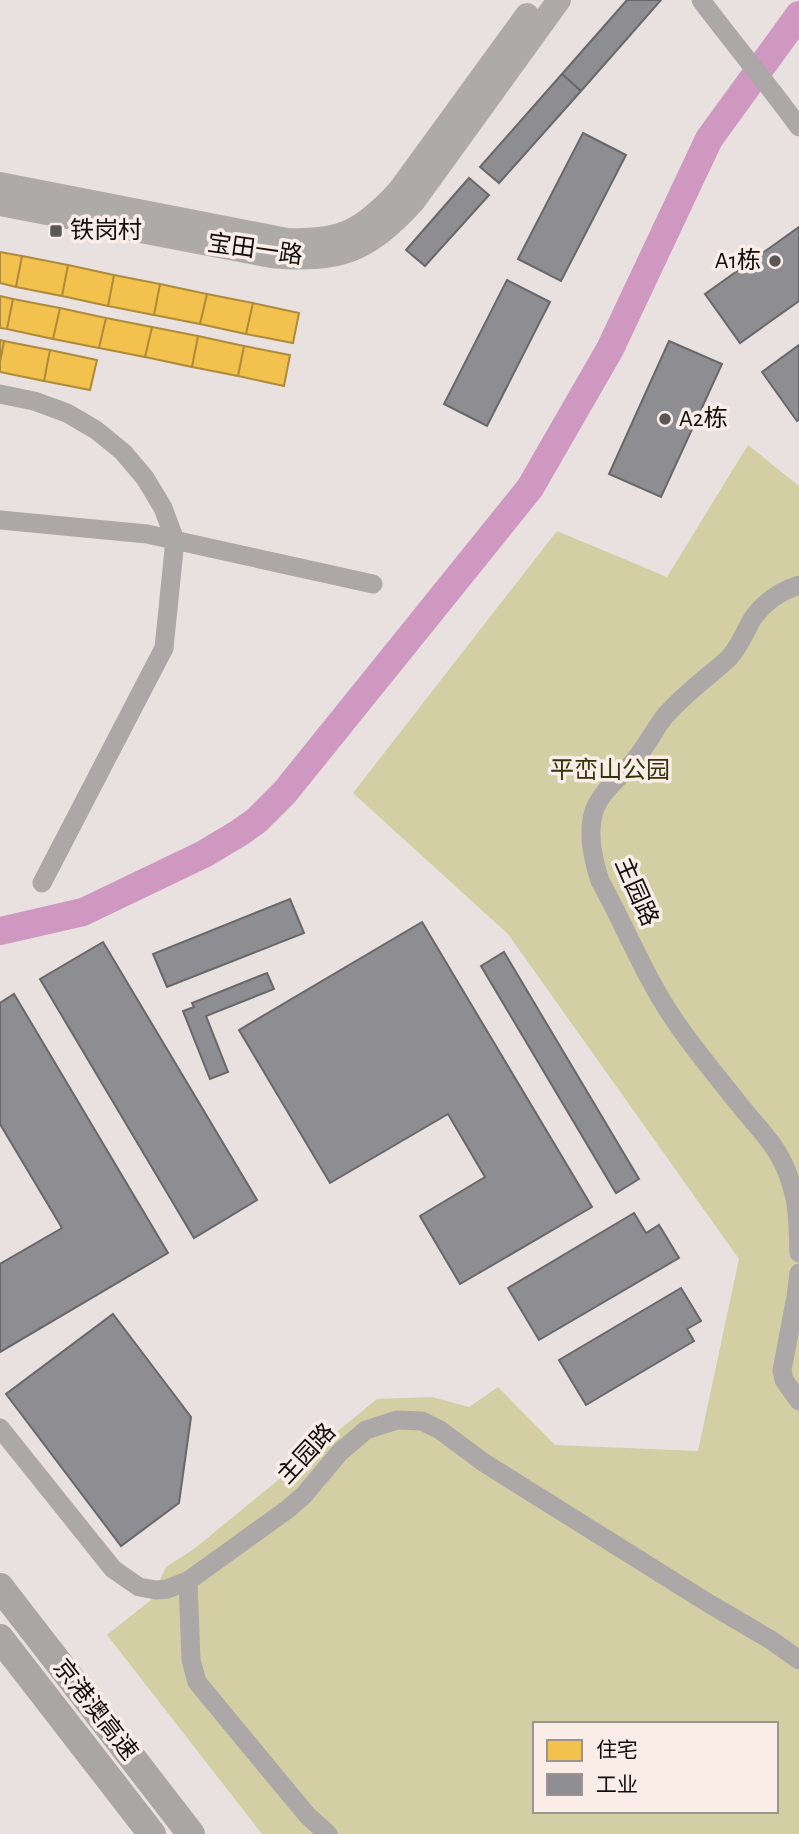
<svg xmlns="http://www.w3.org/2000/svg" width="799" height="1834" font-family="'Alegreya Sans','Noto Sans SC',sans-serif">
	<rect width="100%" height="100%" fill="#e8e1df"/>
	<path fill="#d3cea4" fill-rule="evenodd" d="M748 445 799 486V1834H262L107 1635 151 1600 166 1567 194 1549 377 1399 432 1397 469 1407 498 1387 555 1445 698 1451 739 1259 508 934 353 793 557 531 667 577ZM535 1724H776V1811H535Z"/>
	<path fill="#f2c14e" stroke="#ae8b3a" stroke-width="2" d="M0 252 22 256 16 287 0 283Z
		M22 256 68 265 62 296 16 287Z
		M68 265 114 275 108 306 62 296Z
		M114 275 160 284 154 315 108 306Z
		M160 284 207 294 200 324 154 315Z
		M207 294 253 303 246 334 200 324Z
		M0 296 13 299 7 329 0 328Z
		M13 299 60 308 53 339 7 329Z
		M253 303 299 313 293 343 246 334Z
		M60 308 106 318 99 348 53 339Z
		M106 318 152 327 145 357 99 348Z
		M152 327 198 336 192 367 145 357Z
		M198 336 244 346 238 376 192 367Z
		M0 340 4 341 0 362Z
		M4 341 50 350 44 381 0 372V362Z
		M244 346 290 355 284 386 238 376Z
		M50 350 97 360 90 390 44 381Z"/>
	<path fill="#8d8d92" stroke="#68676a" stroke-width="2" d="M627 0H661L581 91 562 74Z
		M562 74 581 91 499 183 480 167Z
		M583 133 626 155 561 281 518 259Z
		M469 178 489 195 425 266 406 250Z
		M799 227V301L740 343 705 294Z
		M507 280 550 302 487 426 444 404Z
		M669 341 722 364 661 497 609 474Z
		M799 345V420L797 421 762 372Z
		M290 899 304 933 167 987 153 954Z
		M422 922 592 1207 460 1284 420 1216 485 1177 448 1114 330 1183 239 1030Z
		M103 942 257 1200 194 1238 40 979Z
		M504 952 639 1179 616 1193 481 966Z
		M267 973 274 989 206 1016 228 1072 210 1079 183 1011 194 1007 192 1003Z
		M14 994 168 1253 0 1352V1264L62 1228 0 1124V1003Z
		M634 1213 646 1233 659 1225 679 1258 539 1340 508 1288Z
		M681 1288 701 1321 687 1329 694 1341 586 1405 559 1360Z
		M113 1314 191 1417 179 1503 121 1546 6 1394Z"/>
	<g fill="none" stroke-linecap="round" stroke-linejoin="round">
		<path stroke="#cf98c0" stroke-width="28" d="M0 931 83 912 204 854 239 833 256 821 285 792 530 488 610 349 709 139 799 15"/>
		<path stroke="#aba8a7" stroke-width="19" d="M701 0C733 43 768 84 799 127
			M0 394 34 401 67 413 96 430 123 452 145 478 163 508 175 540 164 648 42 883
			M0 520 147 534 373 584
			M799 585C781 591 764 602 753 618 745 631 740 646 729 658 708 677 684 694 665 716 654 730 646 747 634 761 621 776 601 791 594 811 587 834 593 859 600 881 625 926 644 975 673 1018 694 1050 719 1078 742 1108 768 1139 784 1153 794 1194 799 1213 798 1233 799 1253
			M799 1273 796 1297 782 1370 784 1380 799 1401
			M0 1428 113 1569 139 1587 156 1590 167 1589 188 1581 288 1509 304 1495 340 1452 366 1430 397 1420 422 1421 440 1430 483 1462 708 1603 771 1640 799 1660
			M188 1581 191 1660 197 1682 307 1815 328 1834"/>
		<path stroke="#aeaaa8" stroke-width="24" d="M0 184 287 240C342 242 362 231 399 191L527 15
			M0 204 271 256C339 262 367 252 413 202L559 0"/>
		<path stroke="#aaa6a4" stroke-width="28" d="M0 1587 191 1834
			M0 1638 152 1834"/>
	</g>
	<g fill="#5c5755" stroke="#faede8" stroke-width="2.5">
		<rect x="49" y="224" width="14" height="14" rx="3.5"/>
		<circle cx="775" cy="261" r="7"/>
		<circle cx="665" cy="419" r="7"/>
	</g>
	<g text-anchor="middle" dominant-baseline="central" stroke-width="7" stroke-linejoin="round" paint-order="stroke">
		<g font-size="24" fill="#110d0b" stroke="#faede8" text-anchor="start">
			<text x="70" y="231">铁岗村</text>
			<text x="761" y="261" text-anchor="end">A1栋</text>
			<text x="679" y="419">A2栋</text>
		</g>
		<g font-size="24" fill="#110d0b" stroke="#faede8">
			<text transform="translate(255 250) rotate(8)">宝田一路</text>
			<text transform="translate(636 892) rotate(66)">主园路</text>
			<text transform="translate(307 1454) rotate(-47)">主园路</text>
			<text transform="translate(95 1710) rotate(52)">京港澳高速</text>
		</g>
		<g font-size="24" fill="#343207" stroke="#faede8">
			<text x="610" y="771">平峦山公园</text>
		</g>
	</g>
	<rect x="533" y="1722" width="245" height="91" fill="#faede8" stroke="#9d9390" stroke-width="2"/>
	<rect x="547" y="1740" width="35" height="21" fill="#f2c14e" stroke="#9d9390" stroke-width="2"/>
	<text x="596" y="1757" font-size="21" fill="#110d0b">住宅</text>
	<rect x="547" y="1774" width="35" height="21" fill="#8d8d92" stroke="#9d9390" stroke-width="2"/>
	<text x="596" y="1792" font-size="21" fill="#110d0b">工业</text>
</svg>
